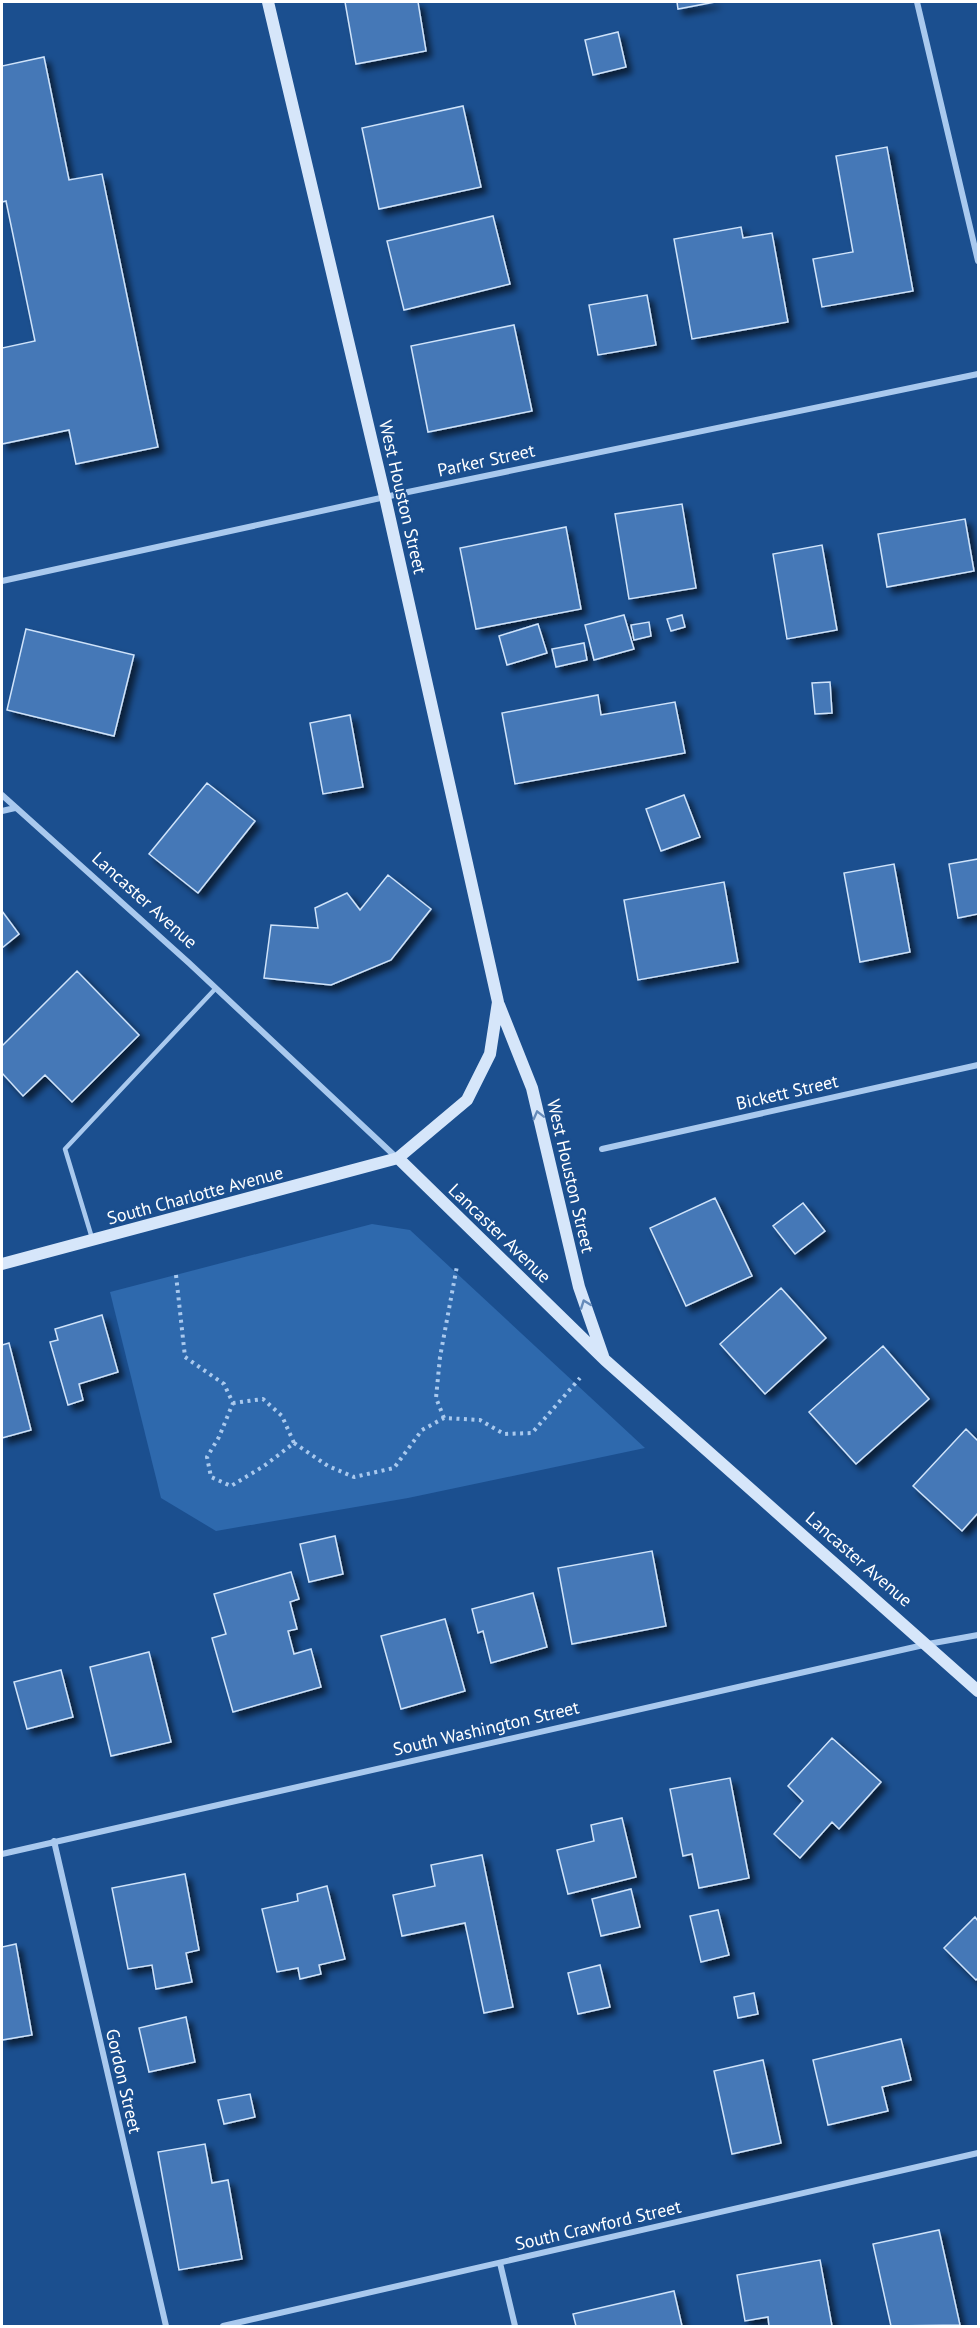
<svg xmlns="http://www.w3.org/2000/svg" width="980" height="2328" font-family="'PT Sans',sans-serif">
	<defs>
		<filter id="shadow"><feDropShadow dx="5.5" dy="5.5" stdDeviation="3" flood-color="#0009"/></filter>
	</defs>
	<rect width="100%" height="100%" fill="#1b4f8f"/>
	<path fill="#2e69ad" d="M372 1224 410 1230 645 1448 408 1498 216 1531 161 1498 110 1292Z"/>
	<path fill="#4478b7" stroke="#cfe3fa" stroke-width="1.5" filter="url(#shadow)" d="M345 2H418L426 51 356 64Z
		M677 2H715L678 9Z
		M618 32 626 67 593 75 585 40Z
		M44 57 69 180 102 174 158 447 76 464 69 430 2 444V348L35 341 6 201 2 202V66Z
		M463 106 481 187 379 209 362 128Z
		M887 147 913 291 822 307 813 259 853 252 836 156Z
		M493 216 510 284 404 310 387 241Z
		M741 227 743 238 772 233 788 322 692 339 674 239Z
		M647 295 656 345 598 355 589 305Z
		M514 325 532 411 428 432 411 346Z
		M682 504 696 588 629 599 615 514Z
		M965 519 974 571 887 587 878 534Z
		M566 527 581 609 476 629 460 548Z
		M822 545 837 630 787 639 773 554Z
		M624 615 634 649 594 660 585 625Z
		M682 615 685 627 671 631 667 619Z
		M649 622 651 636 634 640 631 625Z
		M538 624 547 653 507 665 499 636Z
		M26 629 134 655 114 736 7 710Z
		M584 643 587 660 556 667 552 649Z
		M830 682 832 713 815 714 812 683Z
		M598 695 601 715 675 702 685 753 515 784 502 713Z
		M350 715 363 787 323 794 310 723Z
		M207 783 255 821 198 893 149 854Z
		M684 795 700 837 661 851 646 809Z
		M978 859V914L958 918 949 864Z
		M894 864 910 952 860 962 844 873Z
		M388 875 431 909 391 960 331 985 264 978 271 925 318 928 315 908 347 893 360 910Z
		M724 882 738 962 638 980 624 900Z
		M2 911 19 934 2 948Z
		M77 971 139 1035 72 1102 45 1075 23 1096 2 1073V1046Z
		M715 1198 752 1276 686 1306 650 1228Z
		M803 1203 825 1231 795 1254 773 1226Z
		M781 1288 826 1338 765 1394 720 1344Z
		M102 1315 118 1372 79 1384 83 1400 68 1405 50 1342 58 1340 55 1329Z
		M9 1343 31 1430 2 1438V1345Z
		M883 1346 929 1399 856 1464 809 1412Z
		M966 1429 978 1441V1513L962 1531 913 1486Z
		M335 1536 343 1574 309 1582 300 1544Z
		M652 1551 666 1626 572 1644 558 1568Z
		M291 1572 299 1599 290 1602 297 1629 288 1631 294 1654 311 1649 321 1687 233 1712 212 1638 226 1634 214 1594Z
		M533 1593 547 1647 491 1663 483 1631 478 1633 472 1609Z
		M445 1619 465 1691 401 1709 381 1636Z
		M149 1652 171 1742 111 1756 90 1667Z
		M61 1670 73 1717 27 1729 14 1682Z
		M832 1738 881 1782 839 1829 832 1822 800 1858 774 1834 803 1801 788 1786Z
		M730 1778 749 1878 699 1888 692 1854 683 1856 670 1789Z
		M622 1818 636 1877 568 1894 557 1850 594 1841 591 1825Z
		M482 1855 513 2007 484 2013 465 1923 402 1936 393 1895 435 1886 431 1865Z
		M185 1874 199 1950 186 1953 192 1982 156 1989 152 1965 128 1969 112 1888Z
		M327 1886 345 1959 319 1965 321 1974 300 1979 298 1968 277 1972 262 1909 298 1901 297 1894Z
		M631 1889 640 1927 601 1936 592 1899Z
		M718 1910 729 1955 701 1962 690 1916Z
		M975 1917 978 1921V1978L976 1980 944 1948Z
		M16 1944 32 2035 2 2040V1947Z
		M600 1965 610 2007 578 2014 568 1973Z
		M754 1993 758 2014 738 2018 734 1997Z
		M186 2017 195 2062 149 2072 139 2028Z
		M901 2039 911 2080 882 2087 888 2111 828 2125 813 2060Z
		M763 2060 781 2143 732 2154 714 2071Z
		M250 2094 255 2117 224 2124 218 2100Z
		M205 2144 212 2183 228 2180 242 2259 179 2270 158 2152Z
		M939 2230 960 2325 891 2326 873 2244Z
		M820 2260 832 2326H769L768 2317 745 2321 737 2275Z
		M674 2291 682 2326H576L573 2314Z"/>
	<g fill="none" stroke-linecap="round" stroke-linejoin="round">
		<path stroke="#a9c9ee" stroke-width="4" stroke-dasharray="3 4.5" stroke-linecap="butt" d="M176 1275 185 1357 224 1384 233 1403 219 1437 207 1457 211 1477 231 1486 264 1466 294 1443 282 1416 263 1399 233 1403
			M444 1418 436 1398 440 1357 457 1266
			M294 1443 328 1466 354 1477 394 1468 422 1430 444 1418 480 1420 504 1434 532 1433 580 1378"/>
		<path stroke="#a9c9ee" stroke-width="4.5" d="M92 1238 65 1149 216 988"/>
		<path stroke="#a9c9ee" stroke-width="6" d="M917 2 978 261
			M2 581 408 492 978 374
			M2 795 189 963 397 1158
			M2 811 15 808
			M602 1149 978 1065
			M54 1841 166 2326
			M2 1854 928 1644 978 1635
			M500 2263 515 2326
			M223 2326 978 2153"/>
		<path stroke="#d6e6fa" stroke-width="12" d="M499 1005 532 1088 579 1287 603 1356
			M398 1158 605 1360 978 1691
			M2 1264 398 1158 467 1100 490 1054 498 1002 385 497 268 2"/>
	</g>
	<defs><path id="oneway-chevron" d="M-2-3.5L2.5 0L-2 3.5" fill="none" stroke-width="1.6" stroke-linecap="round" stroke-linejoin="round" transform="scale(1.5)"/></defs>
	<g stroke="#668bba">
		<use href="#oneway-chevron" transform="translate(538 1115) rotate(-104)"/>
		<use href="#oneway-chevron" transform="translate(585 1304) rotate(-110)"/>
	</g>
	<g text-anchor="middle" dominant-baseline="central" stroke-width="4.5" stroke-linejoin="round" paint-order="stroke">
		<g font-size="18" fill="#fff" stroke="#1b4f8f">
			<text transform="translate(486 460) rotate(-12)">Parker Street</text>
			<text transform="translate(403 497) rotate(77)">West Houston Street</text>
			<text transform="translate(145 900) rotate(42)">Lancaster Avenue</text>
			<text transform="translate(787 1092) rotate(-13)">Bickett Street</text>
			<text transform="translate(571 1176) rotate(77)">West Houston Street</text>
			<text transform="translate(195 1195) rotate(-15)">South Charlotte Avenue</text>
			<text transform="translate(500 1233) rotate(44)">Lancaster Avenue</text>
			<text transform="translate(859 1559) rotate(41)">Lancaster Avenue</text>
			<text transform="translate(486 1728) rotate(-13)">South Washington Street</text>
			<text transform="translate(124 2081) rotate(77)">Gordon Street</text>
			<text transform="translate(598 2225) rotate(-13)">South Crawford Street</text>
		</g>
	</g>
	<rect width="980" height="2328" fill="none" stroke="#ffffff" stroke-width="6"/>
</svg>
